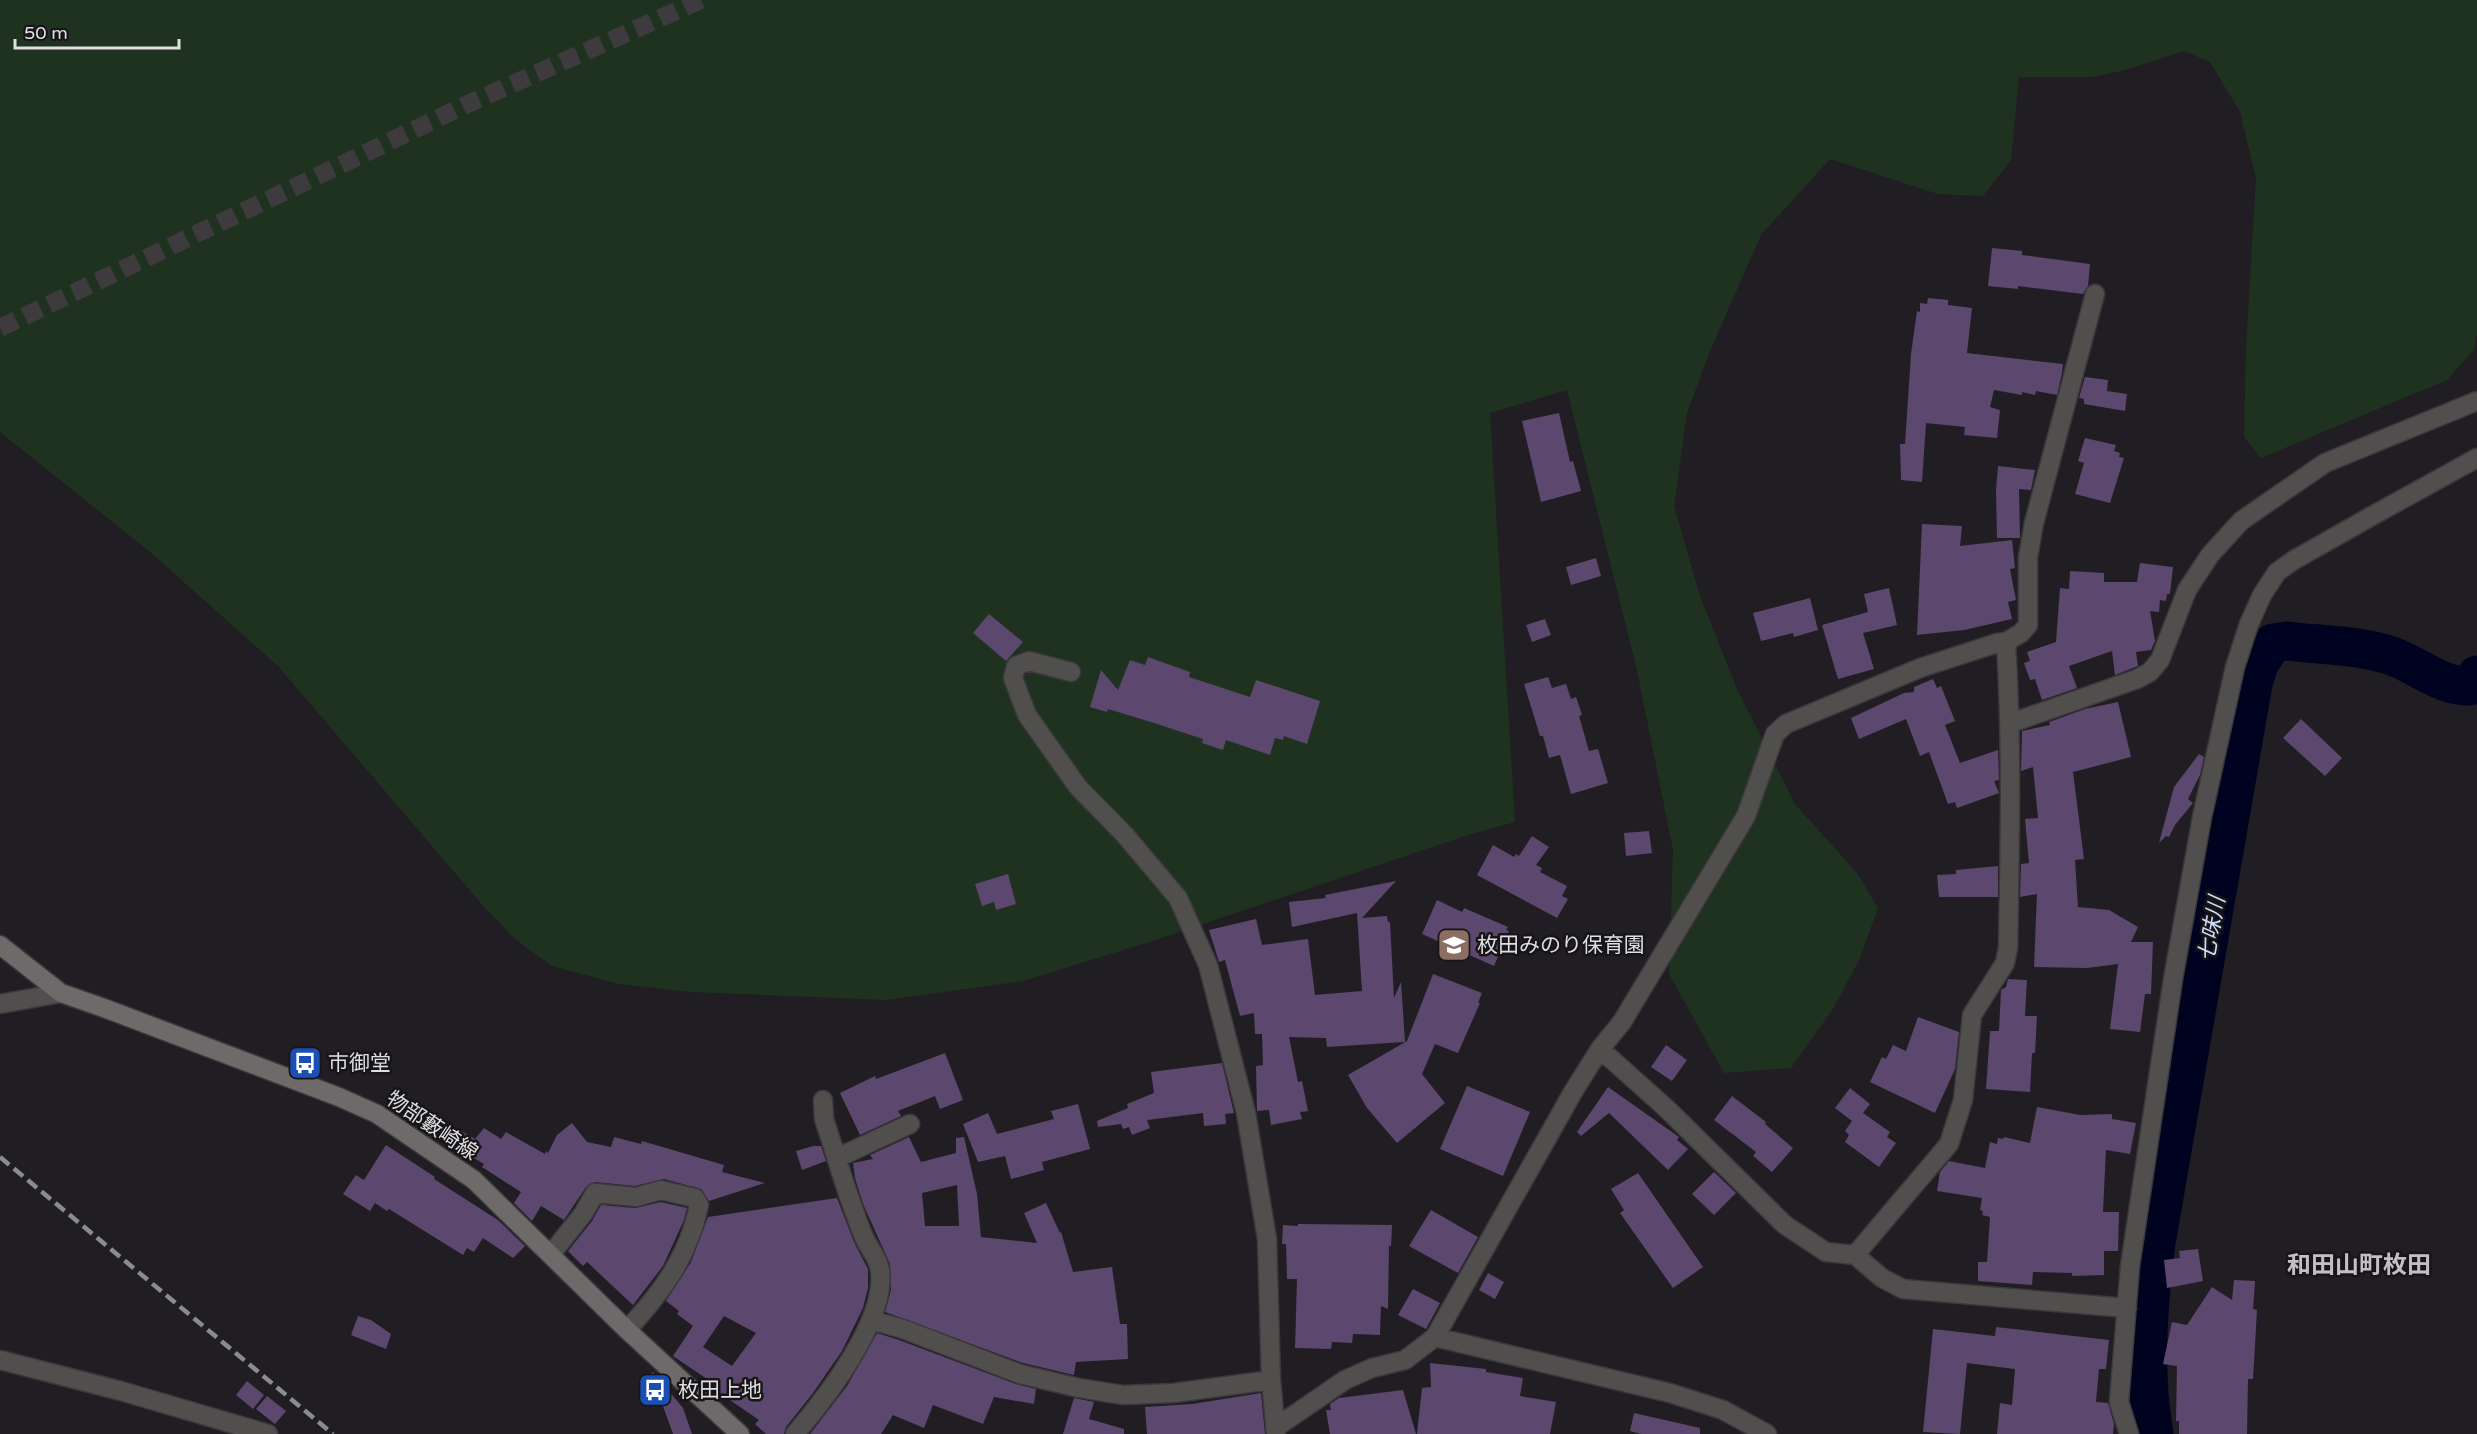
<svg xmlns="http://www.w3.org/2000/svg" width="2477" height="1434" font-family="'Varela Round','Noto Sans JP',sans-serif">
	<rect width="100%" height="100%" fill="#201e22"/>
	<path fill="#1e321f" d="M0 0H2477V335L2474 349 2447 380 2261 458 2244 437 2246 347 2256 178 2240 112 2210 62 2184 51 2125 70 2092 77H2019L2011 160 1983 196 1938 194 1830 159 1761 235 1710 351 1687 413 1674 506 1700 596 1737 689 1795 804 1857 873 1878 908 1859 960 1833 1009 1791 1068 1724 1073 1669 974 1673 850 1637 670 1567 390 1490 413 1515 822 1468 835 1146 943 1023 981 886 1000 691 992 619 984 552 966 516 940 485 908 278 666 149 551 0 432Z"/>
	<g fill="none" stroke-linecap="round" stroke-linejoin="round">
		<path stroke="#000320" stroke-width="39" d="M2154 1434C2143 1371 2148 1305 2156 1243L2253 684 2259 664 2273 643 2287 641C2321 645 2359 645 2392 656 2417 665 2442 687 2469 686L2477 675"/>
	</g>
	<path fill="#5c476e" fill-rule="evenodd" d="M1992 248 2022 251V255L2090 264 2088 286 2083 294 2018 286V289L1988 286Z
		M1928 298 1948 300V305L1972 308 1967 353 2063 364 2062 373 2057 395 2036 391 2035 395 2022 392V395L1994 390 1990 407 2000 410 1997 438 1964 435 1965 427 1926 423 1922 482 1901 480 1900 444H1905L1911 354 1917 311 1920 312V303L1927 304Z
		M2085 377 2108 380 2107 391 2127 394 2125 411 2084 404V399L2079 398Z
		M1559 413 1570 462 1573 461 1581 491 1541 502 1522 421Z
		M2085 438 2116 445 2114 451 2120 453 2119 457 2124 458 2110 503 2075 494 2084 463 2078 461Z
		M1998 466 2035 470 2031 490 2019 489 2020 538H1997L1996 490Z
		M1922 524 1962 526 1960 546 2012 540 2015 568 2010 569 2016 600 2008 602 2012 619 1964 630 1917 635Z
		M1596 558 1601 576 1571 585 1566 567Z
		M2140 563 2173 567 2170 594H2167L2166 601 2160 600 2159 612 2150 611 2155 641 2151 650 2136 652 2138 666 2115 675 2112 651 2069 666 2077 688 2042 700 2035 679 2030 680 2024 663 2030 661 2027 652 2056 642 2060 588 2069 589 2070 571 2104 573V582H2137Z
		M1889 588 1897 625 1863 633 1874 669 1838 679 1822 625 1868 612 1864 594Z
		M1810 598 1818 630 1794 637 1793 633 1761 641 1753 613Z
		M989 614 1023 642 1006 661 973 633Z
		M1545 619 1551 635 1532 642 1526 625Z
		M1148 657 1190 672 1189 677 1250 697 1256 680 1320 701 1307 744 1284 736 1283 740 1275 738 1270 755 1226 740 1223 750 1202 743 1203 739 1154 723 1108 709 1107 712 1090 707 1101 670 1118 690 1130 660 1145 665Z
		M1548 677 1552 688 1566 684 1571 699 1576 697 1582 715 1579 716 1589 751 1598 749 1608 783 1571 794 1560 755 1549 758 1543 736H1540L1524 684Z
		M1933 679 1937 688 1941 686 1955 721 1945 725 1960 763 1998 750 1999 780 1994 781 1999 793 1957 808 1955 802 1948 804 1929 752 1920 756 1906 719 1859 739 1851 718 1904 693 1914 692V687Z
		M2118 702 2131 757 2073 772 2084 859 2075 860 2078 907 2109 910 2138 927 2131 942H2153L2151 994H2145L2140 1032 2110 1029 2118 964 2087 968 2034 967 2037 894 2020 897 2021 864 2029 863 2025 819 2038 818 2033 767 2021 771 2022 731 2050 725 2049 722 2085 709Z
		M2301 719 2342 758 2325 776 2283 738Z
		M2199 754 2204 757 2200 775 2188 799 2193 803 2175 825 2169 837 2166 836 2159 843 2174 787Z
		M1649 831 1652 853 1626 856 1624 833Z
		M1532 836 1549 847 1536 865 1542 868 1540 872 1567 886 1562 896 1568 899 1557 918 1477 875 1493 845 1514 857 1516 854 1519 856Z
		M1998 866V897H1939L1937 875 1956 874V870Z
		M1008 874 1016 904 996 910 994 902 982 906 975 884Z
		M1396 881 1362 918 1387 916 1388 922H1390L1394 998 1401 982 1405 1042 1327 1047 1326 1038 1289 1037 1298 1082 1302 1081 1308 1111 1300 1112 1302 1119 1271 1125 1269 1110 1257 1111 1256 1066 1263 1065 1262 1034H1255L1254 1013 1240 1016 1225 960 1219 962 1209 930 1256 919 1262 945 1308 939 1315 995 1362 991 1357 913 1292 927 1289 902 1326 898 1325 895Z
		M1437 900 1462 912 1464 908 1508 927 1506 930 1509 931 1494 966 1422 934Z
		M1433 974 1482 993 1478 1003H1480L1458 1053 1435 1044 1422 1074 1445 1103 1397 1143 1367 1108 1348 1075 1407 1041Z
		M2008 979 2027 980 2025 1016H2037L2035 1053H2032L2030 1092 1986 1089 1990 1031H1999L2001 990 2006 987Z
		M1918 1017 1959 1032 1955 1069 1935 1113 1870 1082 1882 1057 1886 1059 1893 1045 1906 1051Z
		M1666 1045 1687 1060 1672 1081 1651 1067Z
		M945 1053 963 1100 940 1109 935 1096 898 1111 901 1116 860 1135 840 1093 875 1076 876 1079Z
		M1222 1063 1234 1113 1225 1114 1226 1124 1204 1126 1203 1113 1147 1120 1150 1128 1132 1135 1129 1127 1123 1129 1121 1124 1098 1127 1097 1121 1128 1108 1127 1104 1154 1093 1151 1072Z
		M1467 1086 1530 1112 1503 1176 1440 1149Z
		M1608 1087 1679 1137 1677 1140 1688 1149 1668 1170 1609 1113 1581 1136 1577 1132Z
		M1850 1088 1870 1104 1863 1113 1890 1132 1887 1137 1896 1143 1879 1167 1845 1142 1849 1135 1845 1131 1852 1121 1835 1108Z
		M1732 1096 1766 1122 1765 1124 1793 1148 1772 1172 1753 1156 1756 1152 1714 1120Z
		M1078 1104 1090 1149 1042 1162 1044 1170 1011 1179 1005 1156 978 1162 963 1124 988 1113 997 1134 1054 1119 1051 1111Z
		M2037 1107 2080 1115 2112 1114V1119L2136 1123 2130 1154 2106 1150 2103 1212H2119L2118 1251H2104V1275L2072 1276V1273L2033 1272 2032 1285 1978 1281V1262H1987L1990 1217 1982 1215 1983 1211 1980 1210 1982 1198 1937 1191 1940 1172 1949 1161 1985 1168 1990 1142 1997 1144 1998 1138 2003 1139 2004 1137 2030 1143Z
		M572 1123 587 1142 611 1147 614 1137 641 1144 642 1141 724 1165 722 1172 765 1183 709 1201 701 1189 664 1179 635 1186 595 1182 586 1187 564 1220 541 1206 532 1221 514 1203 521 1192 482 1167 484 1164 450 1144 458 1129 475 1139 484 1128 501 1139 506 1132 545 1154 546 1151 548 1153 557 1135Z
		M909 1137 921 1162 956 1153V1138L964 1137 977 1194 981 1237 1037 1243 1024 1213 1046 1203 1060 1233 1061 1232 1073 1272 1112 1267 1120 1324H1127L1128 1359 1076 1362 1074 1375 1023 1363 885 1312 891 1290 890 1264 863 1204 855 1178 853 1163 873 1159 870 1155ZM957 1185 959 1226H925L922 1193Z
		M386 1145 435 1177 434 1179 498 1220 525 1246 513 1258 483 1238 474 1252 467 1248 463 1255 389 1209 387 1211 375 1203 370 1211 343 1194 356 1175 364 1180Z
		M813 1146H821L826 1161 802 1170 796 1151Z
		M1714 1172 1736 1193 1714 1215 1692 1194Z
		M1638 1173 1703 1267 1673 1288 1620 1213 1624 1210 1611 1189Z
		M837 1198 854 1242 868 1269V1288L863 1308 842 1351 813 1393 786 1427 784 1434H766L755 1424 759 1420 708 1385 710 1381 673 1356 693 1326 677 1314 679 1311 666 1301 691 1262 708 1217ZM724 1316 756 1333 732 1366 703 1347Z
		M661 1202 687 1208 684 1220 663 1266 633 1305 587 1262 583 1266 568 1251 592 1221 601 1205 635 1208Z
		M1431 1210 1478 1237 1458 1273 1409 1246Z
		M1298 1224 1392 1225 1391 1246H1389L1388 1309 1381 1306 1380 1335 1353 1334 1352 1343 1332 1342 1331 1349 1295 1348 1297 1279H1287L1286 1244H1282L1283 1225 1298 1226Z
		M2198 1249 2203 1281 2167 1288 2164 1260 2180 1258 2179 1251Z
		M1488 1273 1504 1282 1495 1299 1479 1290Z
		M2234 1280 2255 1281 2253 1309 2257 1310 2253 1379H2248L2247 1434H2179V1421H2176L2177 1366 2163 1364 2172 1322 2187 1325 2212 1287 2232 1300Z
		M1413 1289 1440 1303 1426 1329 1398 1315Z
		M358 1316 371 1320 391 1334 386 1349 351 1335Z
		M1996 1327 2109 1340 2106 1369H2099L2096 1402 2108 1403 2114 1424 2113 1434H1997L2000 1403 2012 1405 2015 1369 1967 1363 1960 1434 1923 1432 1933 1329 1995 1336Z
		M877 1333 899 1340 1016 1384 1036 1389 1034 1404 994 1397 983 1424 933 1405 924 1428 893 1415 881 1434H810L847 1386Z
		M1430 1363 1486 1369V1372L1523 1378 1520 1396 1556 1402 1550 1434H1417L1422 1388 1431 1387Z
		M653 1372 683 1408 692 1434H673L651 1373Z
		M247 1381 264 1395 253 1409 236 1395Z
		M1403 1390 1416 1434H1330L1326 1410H1331L1330 1404 1339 1398Z
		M1261 1393 1265 1434H1147L1145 1407 1192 1404Z
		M267 1396 286 1411 275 1424 256 1409Z
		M1074 1398 1094 1402 1089 1419 1124 1429V1434H1063Z
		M1634 1413 1700 1428V1434H1641L1630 1431Z"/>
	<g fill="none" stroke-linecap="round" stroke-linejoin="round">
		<path stroke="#3d3b3e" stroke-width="18" stroke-dasharray="18 9" stroke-linecap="butt" d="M0 328 470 103 701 0"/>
		<g stroke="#3b393d" stroke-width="21">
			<path id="minor" d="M1071 672 1029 661 1016 666 1013 678 1027 715 1078 787 1125 835 1178 898 1208 965 1246 1113 1267 1239 1271 1380 1276 1434
				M2011 723 2137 679 2150 672 2160 660 2187 590 2210 555 2241 521 2325 463 2477 401
				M0 1004 61 993
				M1600 1049 1666 1108 1785 1225 1826 1252 1855 1255 1882 1278 1903 1289 2127 1308
				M837 1158 910 1124
				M551 1254 583 1214 595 1193 636 1197 661 1190 695 1198 699 1205C689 1256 662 1292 627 1330
				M1855 1255 1949 1144 1963 1100 1972 1015 2005 963 2008 948C2010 845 2012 744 2006 642L2021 633 2028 625V557L2034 523 2095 294
				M871 1320 903 1329 1020 1374 1079 1388 1123 1395 1174 1393 1271 1380
				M1435 1337 1670 1393 1723 1410 1767 1434
				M0 1360 121 1391 268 1434
				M1275 1428 1345 1380 1372 1368 1405 1360 1435 1337 1573 1092 1600 1049 1622 1022 1746 816 1775 734 1786 724 1920 668 1997 643 2006 642
				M795 1434C826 1398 887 1320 880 1270 879 1259 868 1247 864 1237 848 1199 837 1158 824 1119L823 1100
				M2129 1434 2119 1402 2130 1266 2173 979 2202 817 2235 667 2249 624 2262 595 2277 572 2294 560 2370 517 2477 458"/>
		</g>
		<g stroke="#3b393d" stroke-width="21">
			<path id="secondary" d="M0 945 61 993 104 1008 339 1097 377 1114 474 1180 627 1330 740 1434"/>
		</g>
		<use href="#minor" stroke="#514f4e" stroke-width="18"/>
		<use href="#secondary" stroke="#6d6a69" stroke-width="18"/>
		<path stroke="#8c8b8e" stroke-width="4.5" stroke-dasharray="12 6" stroke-linecap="butt" d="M0 1157 333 1434"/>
	</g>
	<defs>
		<g id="school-square" transform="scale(1.725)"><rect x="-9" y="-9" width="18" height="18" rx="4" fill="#8d6e63" stroke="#171518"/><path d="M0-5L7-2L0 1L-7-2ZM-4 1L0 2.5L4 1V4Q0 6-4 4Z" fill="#fff"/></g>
		<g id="bus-square" transform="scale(1.725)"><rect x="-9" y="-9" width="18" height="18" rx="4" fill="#1a4fb4" stroke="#171518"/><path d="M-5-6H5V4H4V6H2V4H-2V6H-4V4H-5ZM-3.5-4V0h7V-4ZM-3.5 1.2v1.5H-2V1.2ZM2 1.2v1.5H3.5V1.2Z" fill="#fff"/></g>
	</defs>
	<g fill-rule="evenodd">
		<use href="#school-square" x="1454" y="945"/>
		<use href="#bus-square" x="305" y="1063"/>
		<use href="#bus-square" x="655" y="1390"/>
	</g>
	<g text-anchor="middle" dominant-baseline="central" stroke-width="5" stroke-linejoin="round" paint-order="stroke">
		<g font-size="21" fill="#dfdee0" stroke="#171518" text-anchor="start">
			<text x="1477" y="945">枚田みのり保育園</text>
			<text x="328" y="1063">市御堂</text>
			<text x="678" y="1390">枚田上地</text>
		</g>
		<g font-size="21" fill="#dfdee0" stroke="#171518">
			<text transform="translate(432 1126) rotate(34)">物部藪崎線</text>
		</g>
		<g font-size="22" font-style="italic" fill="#cdddf7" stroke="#171518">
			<text transform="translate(2212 929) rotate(-80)">七味川</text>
		</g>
		<g font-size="24" font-weight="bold" fill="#c3c0c5" stroke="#171518">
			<text x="2359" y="1265">和田山町枚田</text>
		</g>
	</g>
	<path d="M15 39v9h164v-9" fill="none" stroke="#dfdee0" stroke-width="3"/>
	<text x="24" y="39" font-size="18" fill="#dfdee0" stroke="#171518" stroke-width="4.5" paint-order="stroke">50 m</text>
</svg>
